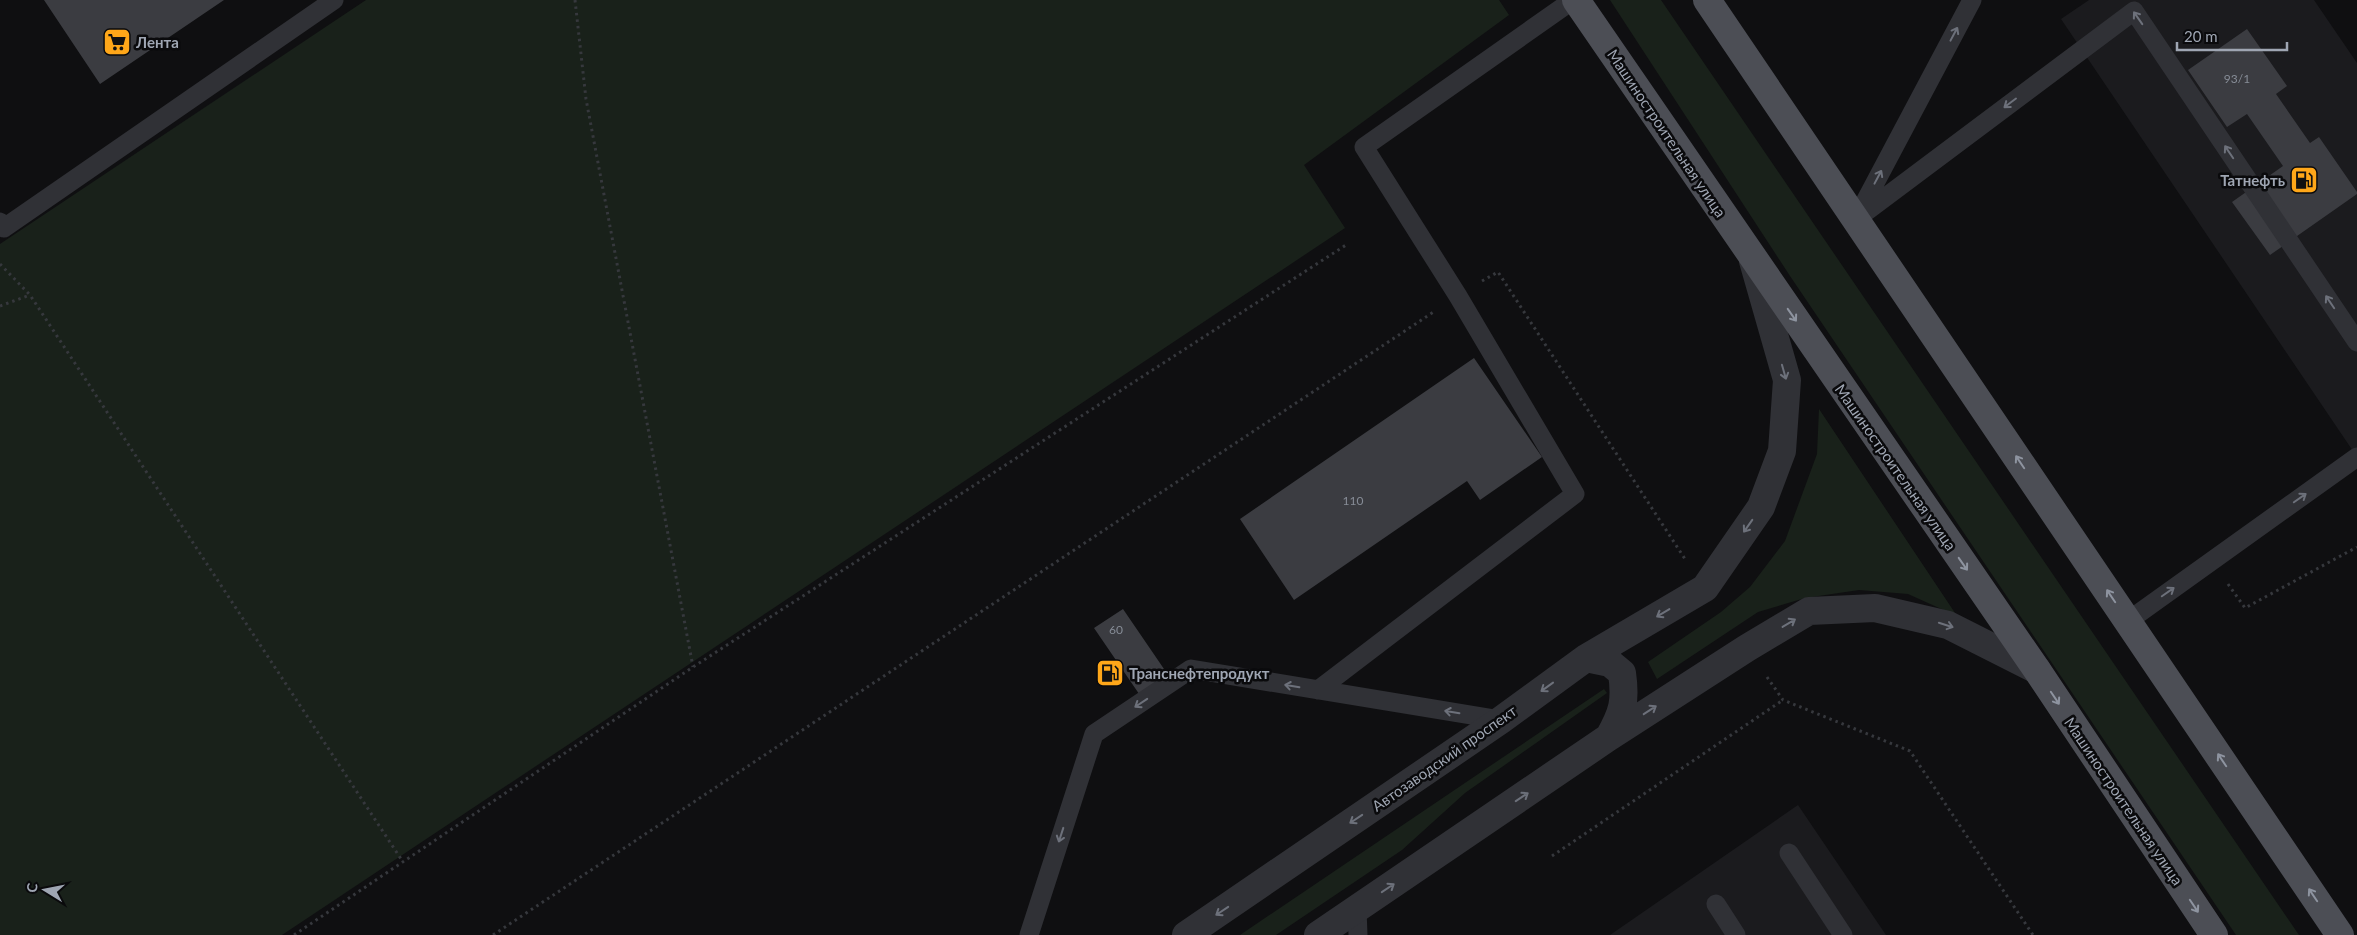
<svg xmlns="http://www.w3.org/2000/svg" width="2357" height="935" font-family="Lato,sans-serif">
	<rect width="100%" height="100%" fill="#0f0f11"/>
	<path fill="#1b1b1e" d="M2089 0H2314L2357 63V457L2061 19Z
		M1798 805 1886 935H1610Z"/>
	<path fill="#19211a" d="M366 0H1499L1509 15 1304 165 1345 228 282 935H0V244Z
		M1610 0H1661L2299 935H2236L1790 276Z
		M1819 409 1957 616 1908 594 1859 590 1805 598 1758 612 1657 679 1648 662 1721 612 1750 587 1785 541 1817 454Z
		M1604 689 1607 693 1465 793 1402 850 1276 935H1240Z"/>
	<path fill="#3b3c41" d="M44 0H224L100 84Z
		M2247 29 2287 86 2276 94 2310 143 2319 137 2357 192V194L2270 255 2232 202 2283 166 2247 114 2227 127 2188 70Z
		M1474 358 1542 457 1480 500 1467 481 1294 600 1240 519Z
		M1123 609 1177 688 1148 707 1094 628Z"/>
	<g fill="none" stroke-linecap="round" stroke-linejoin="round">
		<path stroke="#36383d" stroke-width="3" stroke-dasharray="2.5 4" stroke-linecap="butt" d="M575 0 586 99 693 667
			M0 264 30 295 403 862
			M1482 281 1498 272 1685 559
			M0 306 30 295
			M2228 584 2245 608 2357 547
			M1767 677 1783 700 1910 751 2033 935
			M1552 856 1783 700
			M294 935 693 667 1346 245
			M493 935 1435 311"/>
		<path stroke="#303136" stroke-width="19" d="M1858 215 1972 0
			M1855 220 2134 11 2357 342
			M0 222 4 228 334 0
			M2128 621 2357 457
			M1318 690 1575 494 1458 296 1364 147 1573 0
			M1789 853 1843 935
			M1716 904 1736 935
			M1357 909 1358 935
			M1029 935 1094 734 1191 669 1501 720"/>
		<path stroke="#303136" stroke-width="28" d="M1586 658 1610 663 1622 673C1626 701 1623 712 1609 737
			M1186 935 1501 720 1586 658 1705 588 1761 507 1782 451 1787 380 1753 261
			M1318 935 1609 737 1747 648 1809 611 1875 608 1948 625 2037 670"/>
		<path stroke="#4c4e55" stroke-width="28" d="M1576 0 2037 670 2214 935
			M1707 0 2340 935"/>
	</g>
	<defs><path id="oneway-shaft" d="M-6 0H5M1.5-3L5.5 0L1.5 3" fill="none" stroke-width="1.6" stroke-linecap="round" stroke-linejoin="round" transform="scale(1.25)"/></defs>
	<g stroke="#6d717b">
		<use href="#oneway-shaft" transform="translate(2138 18) rotate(-125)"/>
		<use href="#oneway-shaft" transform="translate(1954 34) rotate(-62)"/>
		<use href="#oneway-shaft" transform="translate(2010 103) rotate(143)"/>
		<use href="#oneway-shaft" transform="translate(2229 152) rotate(-124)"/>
		<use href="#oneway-shaft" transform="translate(1878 177) rotate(-62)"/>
		<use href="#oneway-shaft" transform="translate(2330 302) rotate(-124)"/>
		<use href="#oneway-shaft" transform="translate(1784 372) rotate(74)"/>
		<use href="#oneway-shaft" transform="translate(2300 498) rotate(-35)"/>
		<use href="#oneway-shaft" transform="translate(1748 526) rotate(125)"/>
		<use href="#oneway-shaft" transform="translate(2168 592) rotate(-35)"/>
		<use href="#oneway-shaft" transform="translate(1663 613) rotate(149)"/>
		<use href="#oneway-shaft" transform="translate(1789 623) rotate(-31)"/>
		<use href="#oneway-shaft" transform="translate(1946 625) rotate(18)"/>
		<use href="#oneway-shaft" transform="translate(1292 686) rotate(-171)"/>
		<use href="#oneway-shaft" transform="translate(1547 687) rotate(144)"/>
		<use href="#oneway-shaft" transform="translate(1141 703) rotate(146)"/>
		<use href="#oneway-shaft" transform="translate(1650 710) rotate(-33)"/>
		<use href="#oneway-shaft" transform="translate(1452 712) rotate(-171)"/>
		<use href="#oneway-shaft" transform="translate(1522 797) rotate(-34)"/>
		<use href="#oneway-shaft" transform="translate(1356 819) rotate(146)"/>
		<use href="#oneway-shaft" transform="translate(1061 835) rotate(108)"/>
		<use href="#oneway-shaft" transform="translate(1388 888) rotate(-34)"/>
		<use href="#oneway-shaft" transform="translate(1222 911) rotate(146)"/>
	</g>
	<g stroke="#8e94a0">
		<use href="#oneway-shaft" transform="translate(1792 315) rotate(55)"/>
		<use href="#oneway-shaft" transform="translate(2020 462) rotate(-124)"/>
		<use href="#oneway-shaft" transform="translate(1963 564) rotate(55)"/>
		<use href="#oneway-shaft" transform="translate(2111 596) rotate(-124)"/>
		<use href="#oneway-shaft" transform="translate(2055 698) rotate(56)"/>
		<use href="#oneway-shaft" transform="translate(2222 760) rotate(-124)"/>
		<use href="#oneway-shaft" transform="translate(2313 895) rotate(-124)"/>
		<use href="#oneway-shaft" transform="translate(2194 906) rotate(56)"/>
	</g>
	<defs>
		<g id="supermarket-square" transform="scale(1.4375)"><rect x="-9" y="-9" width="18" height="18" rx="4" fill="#ffa719" stroke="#0a0a0c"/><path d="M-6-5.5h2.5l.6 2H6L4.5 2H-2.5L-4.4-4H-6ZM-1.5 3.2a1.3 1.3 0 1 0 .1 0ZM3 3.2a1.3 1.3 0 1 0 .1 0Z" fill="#111"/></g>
		<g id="fuel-square" transform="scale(1.4375)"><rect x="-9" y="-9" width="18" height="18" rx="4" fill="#ffa719" stroke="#0a0a0c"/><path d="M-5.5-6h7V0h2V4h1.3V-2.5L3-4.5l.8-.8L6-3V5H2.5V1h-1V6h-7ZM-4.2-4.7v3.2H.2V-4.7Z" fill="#111"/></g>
	</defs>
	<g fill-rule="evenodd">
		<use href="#supermarket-square" x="117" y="42"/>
		<use href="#fuel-square" x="2304" y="180"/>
		<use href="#fuel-square" x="1110" y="673"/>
	</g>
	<g text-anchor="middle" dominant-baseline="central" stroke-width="5" stroke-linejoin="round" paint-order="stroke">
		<g font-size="12" fill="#868c96">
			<text x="2237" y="78">93/1</text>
			<text x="1353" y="500">110</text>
			<text x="1116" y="629">60</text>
		</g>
		<g font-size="15" font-weight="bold" fill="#9fa6b3" stroke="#0a0a0c" text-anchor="start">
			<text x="136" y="42">Лента</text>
			<text x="2285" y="180" text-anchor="end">Татнефть</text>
			<text x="1129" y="673">Транснефтепродукт</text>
		</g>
		<g font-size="15" fill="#9fa6b3" stroke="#0a0a0c">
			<text transform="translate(1667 133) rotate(56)">Машиностроительная улица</text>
			<text transform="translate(1896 467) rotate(55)">Машиностроительная улица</text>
			<text transform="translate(1444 758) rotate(-35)">Автозаводский проспект</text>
			<text transform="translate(2124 801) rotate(56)">Машиностроительная улица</text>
		</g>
	</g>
	<g transform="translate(45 890) rotate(280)" stroke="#0a0a0c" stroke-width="4" paint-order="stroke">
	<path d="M0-4L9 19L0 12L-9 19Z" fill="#9fa6b3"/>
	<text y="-8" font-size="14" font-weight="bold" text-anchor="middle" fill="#9fa6b3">С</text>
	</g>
	<path d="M2177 42v8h110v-8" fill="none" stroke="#9fa6b3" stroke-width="2.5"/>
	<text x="2184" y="42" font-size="15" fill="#9fa6b3" stroke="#0a0a0c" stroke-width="4" paint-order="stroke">20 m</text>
</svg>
